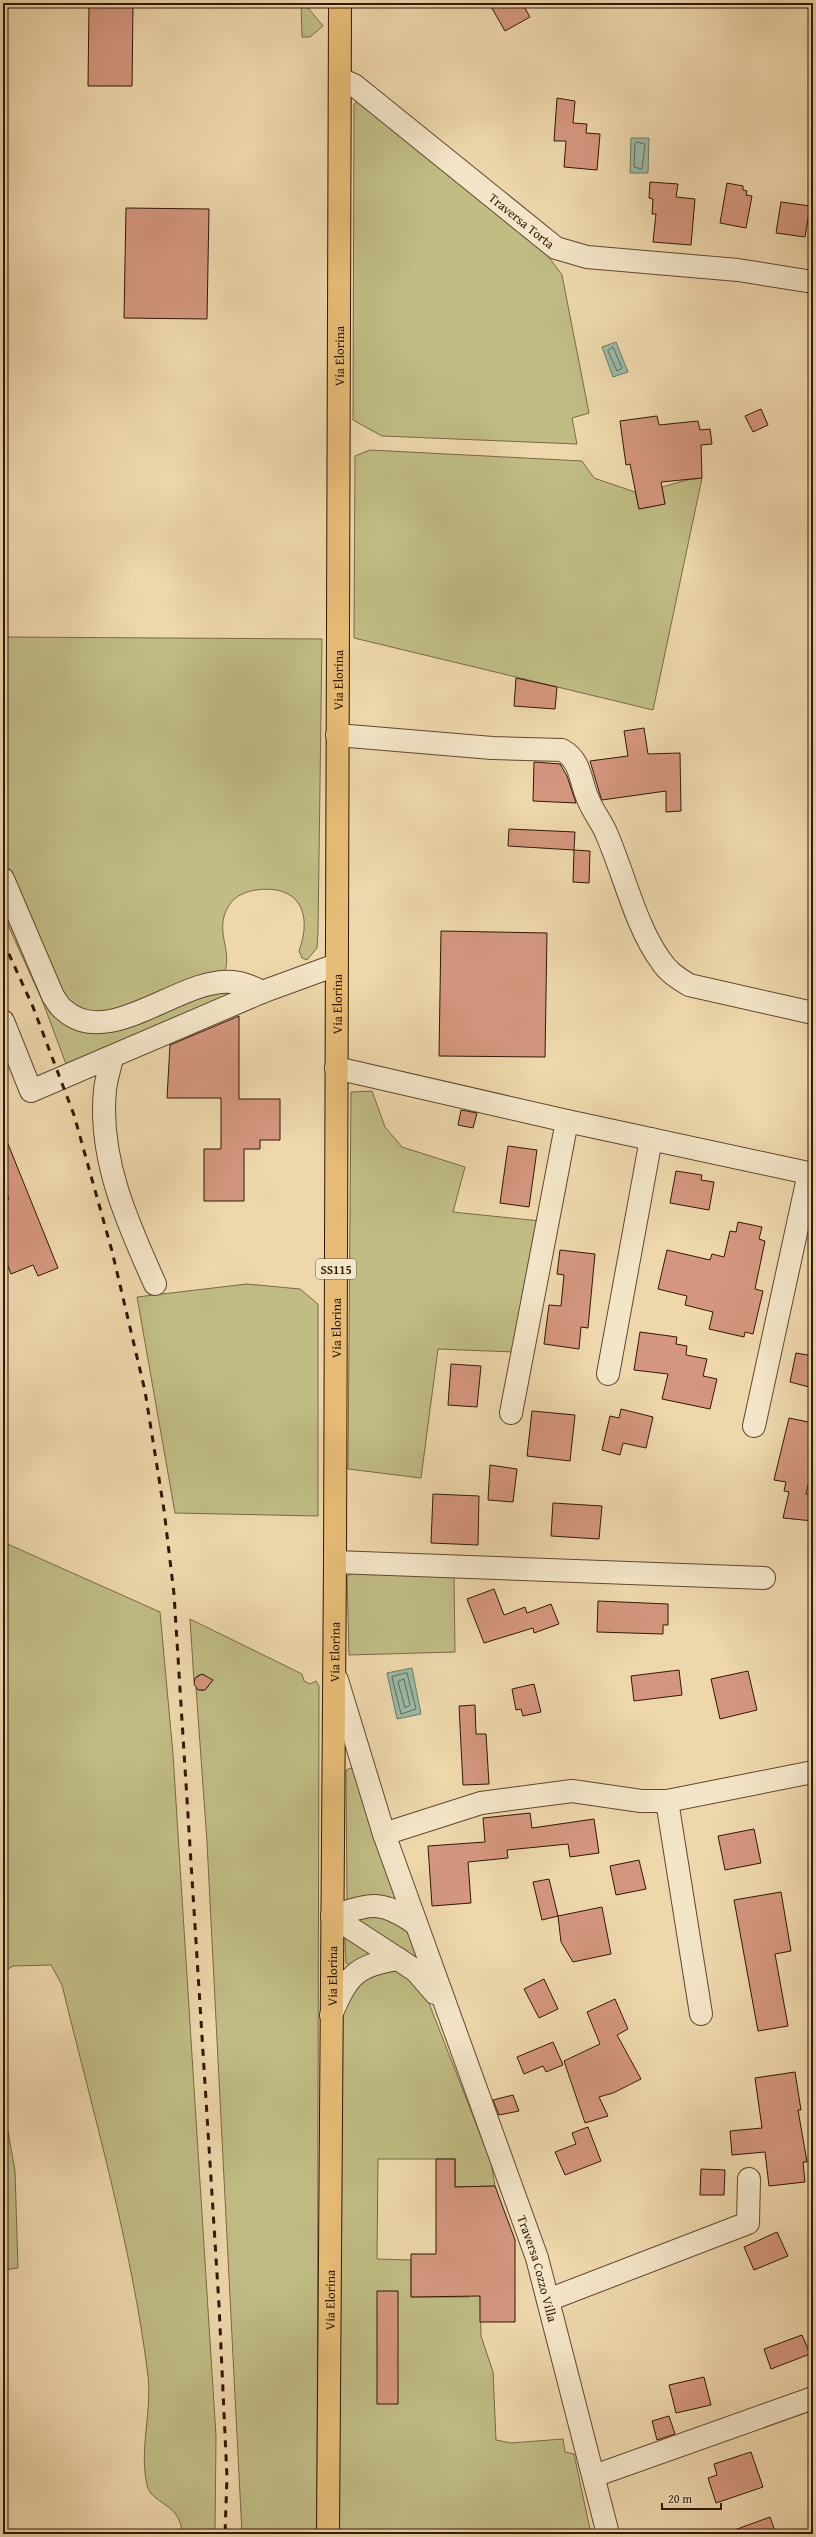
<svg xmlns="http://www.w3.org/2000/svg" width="816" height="2537" font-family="'Gentium Book Plus',serif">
	<rect width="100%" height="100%" fill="#edd7ab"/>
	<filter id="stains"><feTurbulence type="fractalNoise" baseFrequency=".005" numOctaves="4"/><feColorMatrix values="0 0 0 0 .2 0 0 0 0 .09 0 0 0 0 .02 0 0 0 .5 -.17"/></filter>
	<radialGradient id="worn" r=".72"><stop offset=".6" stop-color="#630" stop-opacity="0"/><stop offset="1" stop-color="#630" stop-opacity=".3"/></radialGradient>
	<path fill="#c0bc84" stroke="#796a44" d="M301 3H304L323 26 310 37H302Z
		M359 100 548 256 562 275 589 413 572 418 577 444 382 436 353 420 354 104Z
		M370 450 582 461 594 478 635 492 639 509 665 504 662 487 687 480 702 478 653 710 354 638 355 456Z
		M3 637 322 639 318 931 317 948 307 960 302 958 299 951C313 913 299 884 256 890 247 891 235 896 230 904 212 930 234 949 224 974L97 1016 67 1003 3 862Z
		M3 901 77 1025 193 995 240 991 66 1064 42 1000 3 914Z
		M372 1091 385 1127 402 1147 465 1167 453 1212 540 1221 513 1352 438 1349 421 1478 348 1469 351 1092Z
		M247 1284 300 1289 318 1304V1516L175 1513 137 1297Z
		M3 1542 160 1612 173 1754 216 2436 215 2534H182C181 2502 151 2505 147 2485 139 2450 152 2412 148 2376 132 2246 93 2113 62 1985L51 1965 13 1966 3 1972Z
		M354 1573 454 1574 455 1652 349 1655 347 1576Z
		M190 1619 302 1674 304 1681 310 1684 316 1681 319 1686 317 2534H242L207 1842 196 1688 202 1691 208 1687 210 1681 205 1675H198L194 1681Z
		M351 1768 354 1772 398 1897 393 1900 347 1904 346 1770Z
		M378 1914C404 1925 415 1930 418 1962L357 1925 358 1917Z
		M348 1936 372 1951V1955L350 1965 346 1963 345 1939Z
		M392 1970 404 1974 425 1993 491 2162 495 2186 455 2187V2159H378L377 2259 411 2260V2297H469V2292H480L481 2336 493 2372 496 2440 511 2443 563 2439 565 2452 574 2454 591 2534H338L340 2021 343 2009 361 1980Z
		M3 2103 15 2171 18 2268 3 2270Z"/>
	<path fill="#99baa7" stroke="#707966" d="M631 138H649L648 173H630Z
		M616 342 628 372 613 377 602 347Z
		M412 1668 421 1714 397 1719 387 1673Z"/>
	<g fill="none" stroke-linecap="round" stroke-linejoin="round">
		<path stroke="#666956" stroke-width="1" d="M637 142 645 144 642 169 634 167 635 144Z
			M613 347 622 368 617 371 608 351Z
			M407 1673 416 1709 401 1714 392 1677Z
			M404 1679 410 1705 405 1708 398 1682Z"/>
	</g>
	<path fill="#d4967f" stroke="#321804" d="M89 3H133L132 86H88Z
		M489 3H522L530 17 505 31Z
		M557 98 575 101 573 123 587 124 586 133 600 134 597 170 564 167 566 141H554Z
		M650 182 678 184 676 197 695 199 691 245 653 242 656 214H652L653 199 649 198Z
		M727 183 743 186V190L747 191 746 195 752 196 746 228 720 223Z
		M781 202 810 206 805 237 776 233Z
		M126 208 209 209 207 319 124 318Z
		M761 409 768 425 753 432 745 416Z
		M657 416 659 425 698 421 700 430 710 429 712 444 701 445 702 478 661 482 665 504 639 509 630 464 626 465 620 421Z
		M516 678 557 687 555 709 514 706Z
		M644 728 648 754 680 753 681 811 666 812V791L602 800 601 798 590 761 628 756 624 731Z
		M534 762 560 764 567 776 576 803 533 801Z
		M509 829 575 832 574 850 508 846Z
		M574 850 590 851 589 883 573 882Z
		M441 931 547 933 545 1057 439 1056Z
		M239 1016V1099H280V1140H260V1149H244V1201H204V1149H221V1098H167L170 1045Z
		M461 1110 477 1113 473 1128 458 1125Z
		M4 1134 58 1268 38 1276 33 1265 11 1274 3 1253V1201L9 1199 3 1184Z
		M508 1146 537 1150 529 1207 500 1203Z
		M676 1171 702 1175 701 1180 714 1182 709 1210 670 1203Z
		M738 1222 762 1227 759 1239 765 1241 755 1289 763 1291 753 1334 745 1332 744 1337 709 1329 713 1312 685 1305 687 1296 658 1289 667 1250 710 1260 712 1254 724 1257 730 1231 736 1232Z
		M560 1250 595 1254 588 1328 581 1327 579 1349 544 1344 549 1305 561 1306 564 1275 557 1274Z
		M640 1332 677 1337 676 1344 687 1346 686 1355 707 1359 703 1376 717 1379 710 1409 662 1399 668 1374 634 1370Z
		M796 1353 813 1356V1388L790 1382Z
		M451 1364 481 1366 477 1407 448 1405Z
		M621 1409 653 1417 646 1448 623 1443 620 1455 602 1450 610 1416 619 1418Z
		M532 1411 575 1415 570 1461 527 1456Z
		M789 1418 813 1423V1466L806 1494 813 1495V1521L783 1518 789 1492 784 1491 786 1482 774 1480Z
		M490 1465 517 1469 513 1502 488 1500Z
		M433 1494 479 1496 478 1545 431 1543Z
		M553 1503 602 1506 599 1539 551 1536Z
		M494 1589 504 1615 525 1607 527 1613 551 1604 559 1624 534 1633 533 1628 484 1643 467 1599Z
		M598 1601 668 1604V1625H663V1634L597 1632Z
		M679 1670 682 1695 634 1701 631 1676Z
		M748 1671 757 1710 720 1719 711 1679Z
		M202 1674 213 1680 205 1690H198L194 1684 195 1678Z
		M534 1684 541 1712 523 1716 521 1709 516 1710 512 1689Z
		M475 1705 476 1734H486L489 1784 463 1785 459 1706Z
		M530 1813 532 1828 594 1819 599 1853 570 1857 568 1844 507 1850 508 1858 468 1862 471 1903 432 1906 428 1846 485 1842 483 1818Z
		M754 1829 761 1863 725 1870 718 1836Z
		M639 1860 646 1889 616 1895 610 1866Z
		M549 1879 558 1916 542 1920 533 1882Z
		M781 1892 791 1951 775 1954 788 2026 758 2031 734 1900Z
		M602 1907 611 1954 573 1962 561 1942 558 1916Z
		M544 1979 558 2009 539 2018 524 1989Z
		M615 1999 628 2029 617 2035 641 2079 613 2093 599 2097 608 2116 585 2123 564 2061 600 2044 587 2012Z
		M553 2042 563 2065 546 2072 543 2066 524 2074 517 2057Z
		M795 2072 801 2110H798L807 2162H803L805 2182 769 2186 765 2152 732 2155 730 2131 762 2128 755 2078Z
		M513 2095 519 2111 499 2115 493 2100Z
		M588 2127 601 2161 565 2175 555 2152 576 2144 572 2133Z
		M436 2159H455V2187L495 2186 515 2240V2322H480V2296L411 2297V2254H436Z
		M701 2169 725 2170 724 2195H700Z
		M777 2232 788 2256 754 2270 744 2247Z
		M377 2291H398V2404H377Z
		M802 2335 810 2354 771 2369 764 2349Z
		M704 2377 711 2405 676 2413 669 2385Z
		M669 2416 675 2434 657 2440 652 2421Z
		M751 2452 763 2487 716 2503 708 2478 717 2475 714 2464Z
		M770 2517 776 2534H729V2532Z"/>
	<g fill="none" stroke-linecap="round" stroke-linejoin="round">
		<g stroke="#61482e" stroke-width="24">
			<g id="minor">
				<path id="s1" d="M340 79 354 85 556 248 587 257 738 270 813 282"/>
				<path d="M337 735 492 748 562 750C581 760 580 781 588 799 593 812 602 822 607 835 624 874 636 927 661 961 668 972 678 978 689 985L813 1013"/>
				<path d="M3 879 53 996C56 1000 59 1007 64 1010 110 1051 181 976 233 982 244 983 252 987 262 992"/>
				<path d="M3 1021 31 1091 262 992 336 965"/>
				<path d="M112 1057C110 1068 106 1079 105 1090 98 1158 128 1224 155 1284"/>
				<path d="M336 1068 567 1121 813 1174"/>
				<path d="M608 1374 651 1139"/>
				<path d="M511 1413 567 1121"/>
				<path d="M754 1426 809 1173"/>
				<path d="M335 1562 764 1578"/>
				<path id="s2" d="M337 1680 384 1834 537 2258 608 2534"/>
				<path d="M667 1801 701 2014"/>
				<path d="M384 1834 481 1803 572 1791 641 1801H667L813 1772"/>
				<path d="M332 1916C372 1904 380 1899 416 1924"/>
				<path d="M332 1916 398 1959"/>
				<path d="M331 2015C348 1976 354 1966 398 1959L416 1971 435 1993"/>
				<path d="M548 2300 748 2223 749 2179"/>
				<path d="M594 2476 813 2398"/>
			</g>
		</g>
		<g stroke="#321804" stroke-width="24">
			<g id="major">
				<path id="s3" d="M328 2534 335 1562 340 3"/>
			</g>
		</g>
		<use href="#minor" stroke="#f3e5c8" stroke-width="22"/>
		<use href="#major" stroke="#e6bc76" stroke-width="22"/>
		<path stroke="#321804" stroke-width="3" stroke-dasharray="7 7" stroke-linecap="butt" d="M3 941 33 1007 74 1115 112 1251 145 1391 164 1510 174 1594 219 2305 227 2477 225 2534"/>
	</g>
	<g text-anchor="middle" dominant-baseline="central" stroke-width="3" stroke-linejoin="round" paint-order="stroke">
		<rect fill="#f3e5c8" stroke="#6c563f" stroke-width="1" x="316" y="1259" width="40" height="20" rx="3"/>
		<g font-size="12" font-weight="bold" fill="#321804">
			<text x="336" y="1269">SS115</text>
		</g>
		<g font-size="13" fill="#321804" stroke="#f3e5c8">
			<text stroke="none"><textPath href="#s1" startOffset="231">Traversa Torta</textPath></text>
			<text stroke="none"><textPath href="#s3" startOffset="2178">Via Elorina</textPath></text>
			<text stroke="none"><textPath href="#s3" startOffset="1854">Via Elorina</textPath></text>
			<text stroke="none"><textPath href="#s3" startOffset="1530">Via Elorina</textPath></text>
			<text stroke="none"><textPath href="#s3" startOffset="1206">Via Elorina</textPath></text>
			<text stroke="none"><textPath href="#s3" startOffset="882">Via Elorina</textPath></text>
			<text stroke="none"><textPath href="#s3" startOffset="558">Via Elorina</textPath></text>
			<text stroke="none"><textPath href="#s2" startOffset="622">Traversa Cozzo Villa</textPath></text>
			<text stroke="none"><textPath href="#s3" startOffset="234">Via Elorina</textPath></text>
		</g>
	</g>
	<rect width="816" height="2537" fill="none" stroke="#edd7ab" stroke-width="16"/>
	<rect x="4" y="4" width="808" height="2529" fill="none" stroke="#321804" stroke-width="2"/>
	<rect x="8" y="8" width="800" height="2521" fill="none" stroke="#321804"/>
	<path d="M662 2503v6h59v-6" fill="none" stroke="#321804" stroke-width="2"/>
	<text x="668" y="2503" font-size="12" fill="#321804" stroke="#f3e5c8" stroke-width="3" paint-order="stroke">20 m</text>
	<rect width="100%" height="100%" filter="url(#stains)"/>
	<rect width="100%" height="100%" fill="url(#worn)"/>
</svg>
